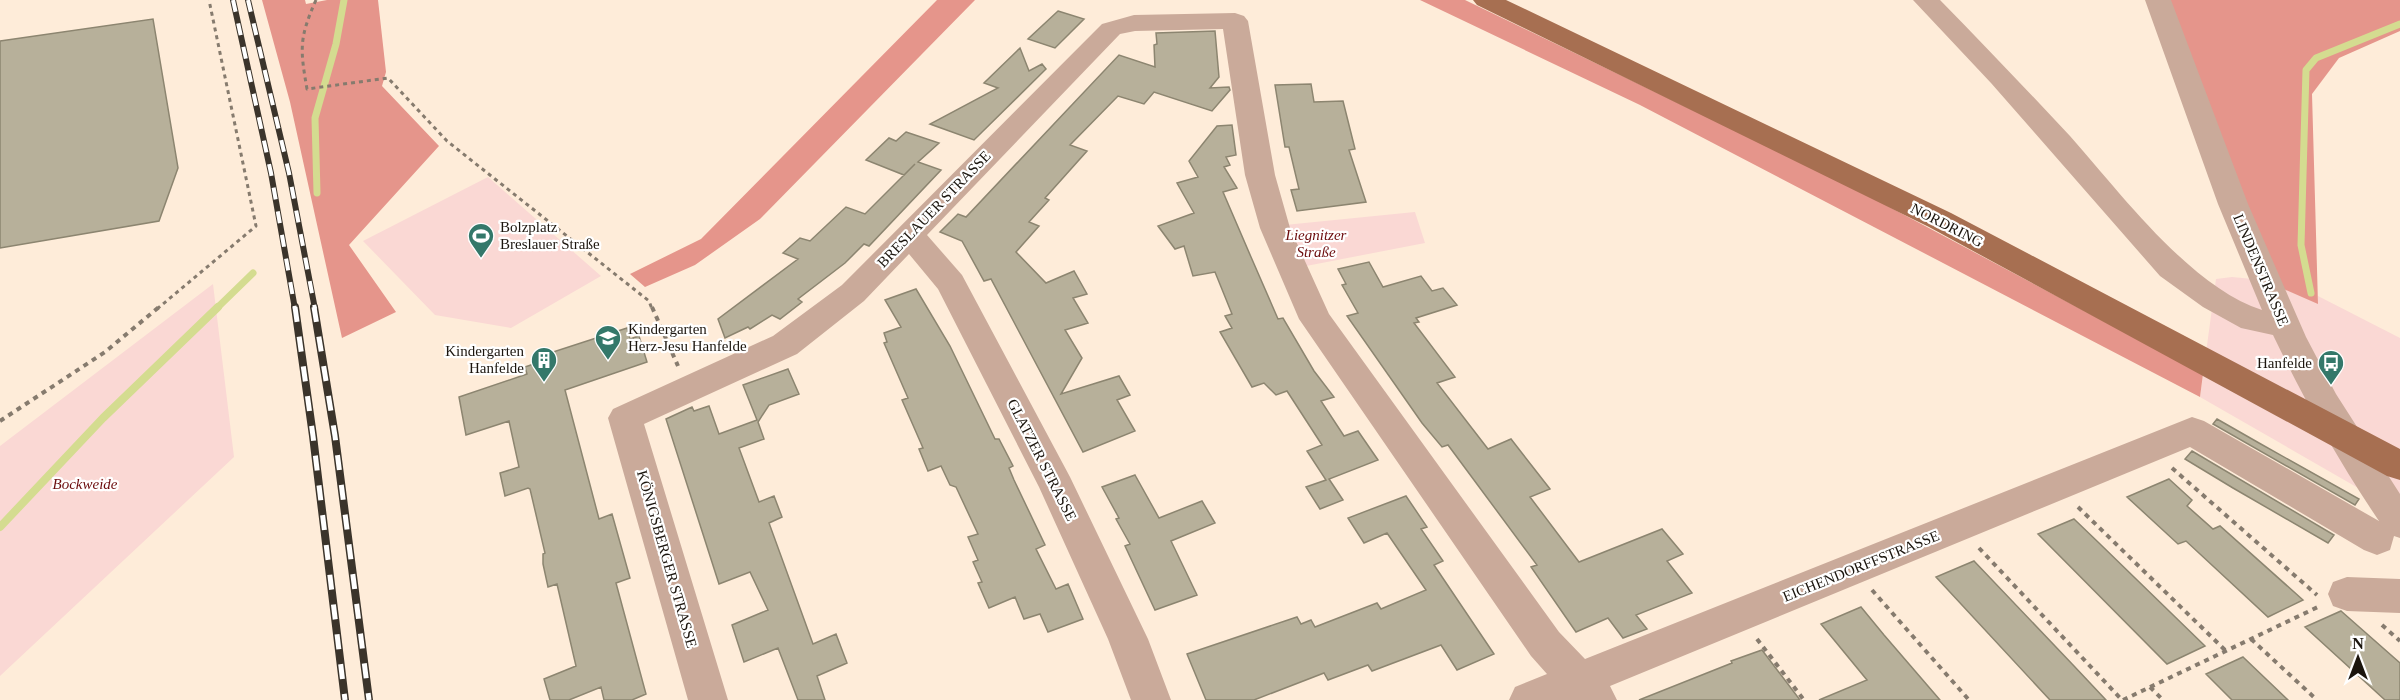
<svg xmlns="http://www.w3.org/2000/svg" width="2400" height="700" font-family="Georgia,serif">
	<rect width="100%" height="100%" fill="#feecd9"/>
	<path fill="#fad8d4" d="M488 177 601 276 511 328 435 315 363 241Z
		M1415 212 1425 243 1301 267 1285 225Z
		M2232 277 2263 280 2318 303V296L2400 338V523L2386 504 2200 397 2216 279Z
		M213 284 234 457 0 676V446Z"/>
	<path fill="#e5958b" d="M262 0H305L306 4 327 0H378L386 72 382 86 439 146 349 245 396 312 342 338 290 102Z
		M937 0H975L760 219 695 265 645 287 630 274 701 239Z
		M1420 0H1465L1850 186 2203 374 2200 397 1640 105Z
		M2158 0H2400V31L2339 58 2312 94 2318 304 2263 280Z"/>
	<g fill="none" stroke-linecap="round" stroke-linejoin="round">
		<path stroke="#d4dc90" stroke-width="7" d="M317 193 315 118 336 44 344 0
			M2311 293 2301 245 2306 70 2316 58 2400 24
			M216 309 253 273"/>
		<path stroke="#d4dc90" stroke-width="8" d="M0 527 103 418 218 307"/>
	</g>
	<path fill="#b7b09a" stroke="#8c8570" stroke-width="1.5" d="M1058 11 1084 19 1055 48 1028 39Z
		M153 19 178 168 159 221 0 248V41Z
		M1215 31 1219 77 1210 88 1229 87 1230 90 1212 111 1154 92 1144 104 1118 96 1070 145 1087 151 1045 198 1049 200 1029 222 1039 226 1016 252 1046 283 1074 271 1087 294 1073 298 1088 323 1065 330 1082 358 1061 394 1119 376 1130 395 1117 400 1135 431 1083 452 991 279 984 281 962 241 940 232 958 214 966 217 1119 55 1155 67 1154 45 1157 44 1156 33Z
		M1020 48 1029 71 1042 64 1046 69 974 140 930 124 998 88 984 83Z
		M1311 84 1314 102 1343 101 1355 149 1349 150 1366 202 1297 211 1291 190 1299 189 1289 147H1285L1275 85Z
		M1232 125 1236 155 1226 157 1230 165 1224 167 1237 188 1223 192 1251 257 1278 319 1283 318 1314 371 1334 397 1321 401 1344 436 1358 431 1378 460 1329 479 1343 500 1320 509 1306 487 1326 480 1307 451 1322 445 1287 391 1276 395 1264 383 1252 387 1220 332 1232 328 1225 316 1232 314 1215 272 1193 276 1184 246 1175 249 1158 226 1194 213 1177 183 1198 177 1189 161 1217 126Z
		M906 132 939 143 918 162 941 170 869 246 864 244 845 263 798 299 802 302 780 319 772 315 750 329 748 327 725 338 718 319 798 259 783 253 800 238 810 241 846 207 865 214 915 164 904 175 866 160 889 138 896 141Z
		M1369 262 1383 287 1421 276 1432 291 1443 288 1457 305 1416 318 1419 322 1414 323 1455 377 1437 383 1488 449 1511 439 1550 489 1530 497 1579 562 1662 529 1683 554 1667 561 1692 593 1636 615 1647 629 1623 638 1608 618 1576 632 1531 567 1537 565 1448 445 1442 447 1422 423 1347 316 1358 313 1342 285 1346 284 1338 269Z
		M916 289 950 346 995 439H999L1013 466 1009 468 1014 480 1045 545 1036 549 1056 589 1068 584 1083 619 1048 632 1040 614 1024 619 1015 597 989 608 978 583 982 582 973 562 978 560 968 537 978 534 956 487 950 485 941 466 928 471 919 449 923 448 902 400 908 398 884 343 887 342 884 333 901 327 885 300Z
		M627 328 630 339 639 336 647 362 565 390 599 519 612 514 630 578 616 583 646 694 632 700H604L601 687 569 700H550L544 679 576 666 557 584 548 587 543 564V554L545 553 530 489 528 488 505 496 500 473 519 467 509 421 466 435 459 397 527 374 525 367 551 358 550 353Z
		M788 369 799 394 769 405 758 422 764 439 739 448 759 502 774 496 782 517 769 523 813 644 836 634 847 663 817 676 825 700H798L778 648 744 662 732 625 768 610 750 572 719 584 666 419 692 407 694 411 709 406 719 434 757 420 743 385Z
		M2217 419 2259 443 2359 499 2355 505 2213 424Z
		M2192 451 2334 535 2328 543 2233 488 2185 459Z
		M1135 475 1159 518 1202 501 1215 523 1171 541 1197 595 1155 610 1125 546 1130 544 1116 519 1119 518 1102 487Z
		M2169 479 2192 500 2187 506 2213 529 2220 526 2303 600 2268 617 2186 541 2178 544 2127 497Z
		M1406 496 1427 527 1421 529 1443 561 1434 565 1494 654 1457 670 1441 645 1372 671 1368 665 1328 680 1324 673 1254 700H1206L1187 654 1297 617 1301 624 1311 620 1315 627 1377 603 1381 609 1426 590 1387 533 1364 543 1348 518Z
		M2074 519 2099 543 2205 646 2167 664 2038 534Z
		M1974 561 2074 666 2106 700H2050L1936 577Z
		M1861 607 1884 635 1940 700H1819L1867 680 1821 624Z
		M2341 611 2400 663V700H2385L2305 627Z
		M1762 650 1800 700H1639L1732 663 1731 661Z
		M2243 657 2288 700H2232L2206 674Z"/>
	<g fill="none" stroke-linecap="round" stroke-linejoin="round">
		<path stroke="#867b6e" stroke-width="3" stroke-dasharray="4 4" stroke-linecap="butt" d="M316 0C299 38 300 49 307 89L388 78 447 141 649 301 652 309
			M157 309 256 226 209 0"/>
		<path stroke="#867b6e" stroke-width="4" stroke-dasharray="5 5" stroke-linecap="butt" d="M652 307 678 366
			M0 421 105 352 159 307
			M2172 468 2317 595
			M2078 507 2226 651
			M1979 548 2122 700
			M1872 590 1969 700
			M2382 625 2400 641
			M1757 639 1804 700
			M2251 639 2317 700
			M2150 687 2163 700
			M2123 700 2320 606"/>
		<path fill="#caaa9a" fill-rule="evenodd" d="M1913 0H1940C1984 45 2027 90 2070 136 2119 191 2190 287 2262 310L2218 204 2145 0H2171L2248 204 2306 337 2336 394 2400 494V538L2394 536 2390 550 2377 555 2364 550 2190 447 1610 686 1617 700H1509L1515 687 1547 674 1531 656 1299 319 1260 228 1245 175 1223 29 1135 31 1120 34 927 235 962 275 1070 477 1148 639 1171 700H1131L1108 639 1039 487 938 289 909 254 864 301 797 354 644 424 728 700H688L608 418 613 409 773 336 842 285 1102 24 1134 15 1235 13 1244 16 1248 21 1275 175 1290 228 1329 314 1559 632 1585 659 2192 417 2204 421 2379 521C2339 462 2304 400 2273 335L2241 328 2203 307 2160 276 1991 83Z
			M2347 577 2400 579V613L2347 611 2333 606 2328 594 2333 582Z"/>
		<path fill="#a76f51" fill-rule="evenodd" d="M1473 0H1506L1951 213 2400 449V480L2387 476 1929 227 1477 5Z"/>
		<g stroke="#3b342b" stroke-width="6">
			<path id="rail-far1" d="M233 0 271 173 295 309
				M248 0 289 173 315 309"/>
		</g>
		<g stroke="#3b342b" stroke-width="8">
			<path id="rail" d="M295 307 313 436 345 700
				M314 307 335 436 369 700"/>
		</g>
		<use href="#rail-far1" stroke="#fff" stroke-width="4" stroke-dasharray="12" stroke-linecap="butt"/>
		<use href="#rail" stroke="#fff" stroke-width="5" stroke-dasharray="15" stroke-linecap="butt"/>
	</g>
	<defs>
		<g id="stadium-pin" transform="scale(1.35)"><path d="M0 17L-7.5 6A9.5 9.5 0 1 1 7.5 6Z" fill="#34786a" stroke="#fff"/><path d="M0-5a6.5 5 0 1 0 0 10a6.5 5 0 1 0 0-10ZM-3.5-1.8h7v3.6h-7Z" fill="#fff"/></g>
		<g id="school-pin" transform="scale(1.35)"><path d="M0 17L-7.5 6A9.5 9.5 0 1 1 7.5 6Z" fill="#34786a" stroke="#fff"/><path d="M0-5L7-2L0 1L-7-2ZM-4 1L0 2.5L4 1V4Q0 6-4 4Z" fill="#fff"/></g>
		<g id="building-pin" transform="scale(1.35)"><path d="M0 17L-7.5 6A9.5 9.5 0 1 1 7.5 6Z" fill="#34786a" stroke="#fff"/><path d="M-4-6H4V6H1V3H-1V6H-4ZM-2.5-4.3h1.7v1.8h-1.7ZM.8-4.3h1.7v1.8H.8ZM-2.5-1h1.7V.8h-1.7ZM.8-1h1.7V.8H.8Z" fill="#fff"/></g>
		<g id="bus-pin" transform="scale(1.35)"><path d="M0 17L-7.5 6A9.5 9.5 0 1 1 7.5 6Z" fill="#34786a" stroke="#fff"/><path d="M-5-6H5V4H4V6H2V4H-2V6H-4V4H-5ZM-3.5-4V0h7V-4ZM-3.5 1.2v1.5H-2V1.2ZM2 1.2v1.5H3.5V1.2Z" fill="#fff"/></g>
	</defs>
	<g fill-rule="evenodd">
		<use href="#stadium-pin" x="481" y="236"/>
		<use href="#school-pin" x="608" y="338"/>
		<use href="#building-pin" x="544" y="360"/>
		<use href="#bus-pin" x="2331" y="363"/>
	</g>
	<g text-anchor="middle" dominant-baseline="central" stroke-width="4.5" stroke-linejoin="round" paint-order="stroke">
		<g font-size="15" fill="#1b150e" stroke="#fff">
			<text transform="translate(934 209) rotate(-46)">BRESLAUER STRASSE</text>
			<text transform="translate(1947 225) rotate(27)">NORDRING</text>
			<text transform="translate(2261 270) rotate(67)">LINDENSTRASSE</text>
			<text transform="translate(1042 460) rotate(63)">GLATZER STRASSE</text>
			<text transform="translate(667 559) rotate(74)">KÖNIGSBERGER STRASSE</text>
			<text transform="translate(1861 566) rotate(-22)">EICHENDORFFSTRASSE</text>
		</g>
		<g font-size="15" fill="#1b150e" stroke="#fff" text-anchor="start">
			<text x="500" y="227">Bolzplatz<tspan x="500" dy="17">Breslauer Straße</tspan></text>
			<text x="628" y="329">Kindergarten<tspan x="628" dy="17">Herz-Jesu Hanfelde</tspan></text>
			<text x="524" y="351" text-anchor="end">Kindergarten<tspan x="524" dy="17">Hanfelde</tspan></text>
			<text x="2312" y="363" text-anchor="end">Hanfelde</text>
		</g>
		<g font-size="15" font-style="italic" fill="#6c0c0d" stroke="#fff">
			<text x="1316" y="235">Liegnitzer<tspan x="1316" dy="17">Straße</tspan></text>
			<text x="85" y="484">Bockweide</text>
		</g>
	</g>
	<g transform="translate(2358 658)" stroke="#ffffff" stroke-width="4.5" paint-order="stroke">
	<path d="M0-4.5L10 22L0 15L-10 22Z" fill="#1b150e"/>
	<text y="-9" font-size="16" font-weight="bold" text-anchor="middle" fill="#1b150e">N</text>
	</g>
</svg>
